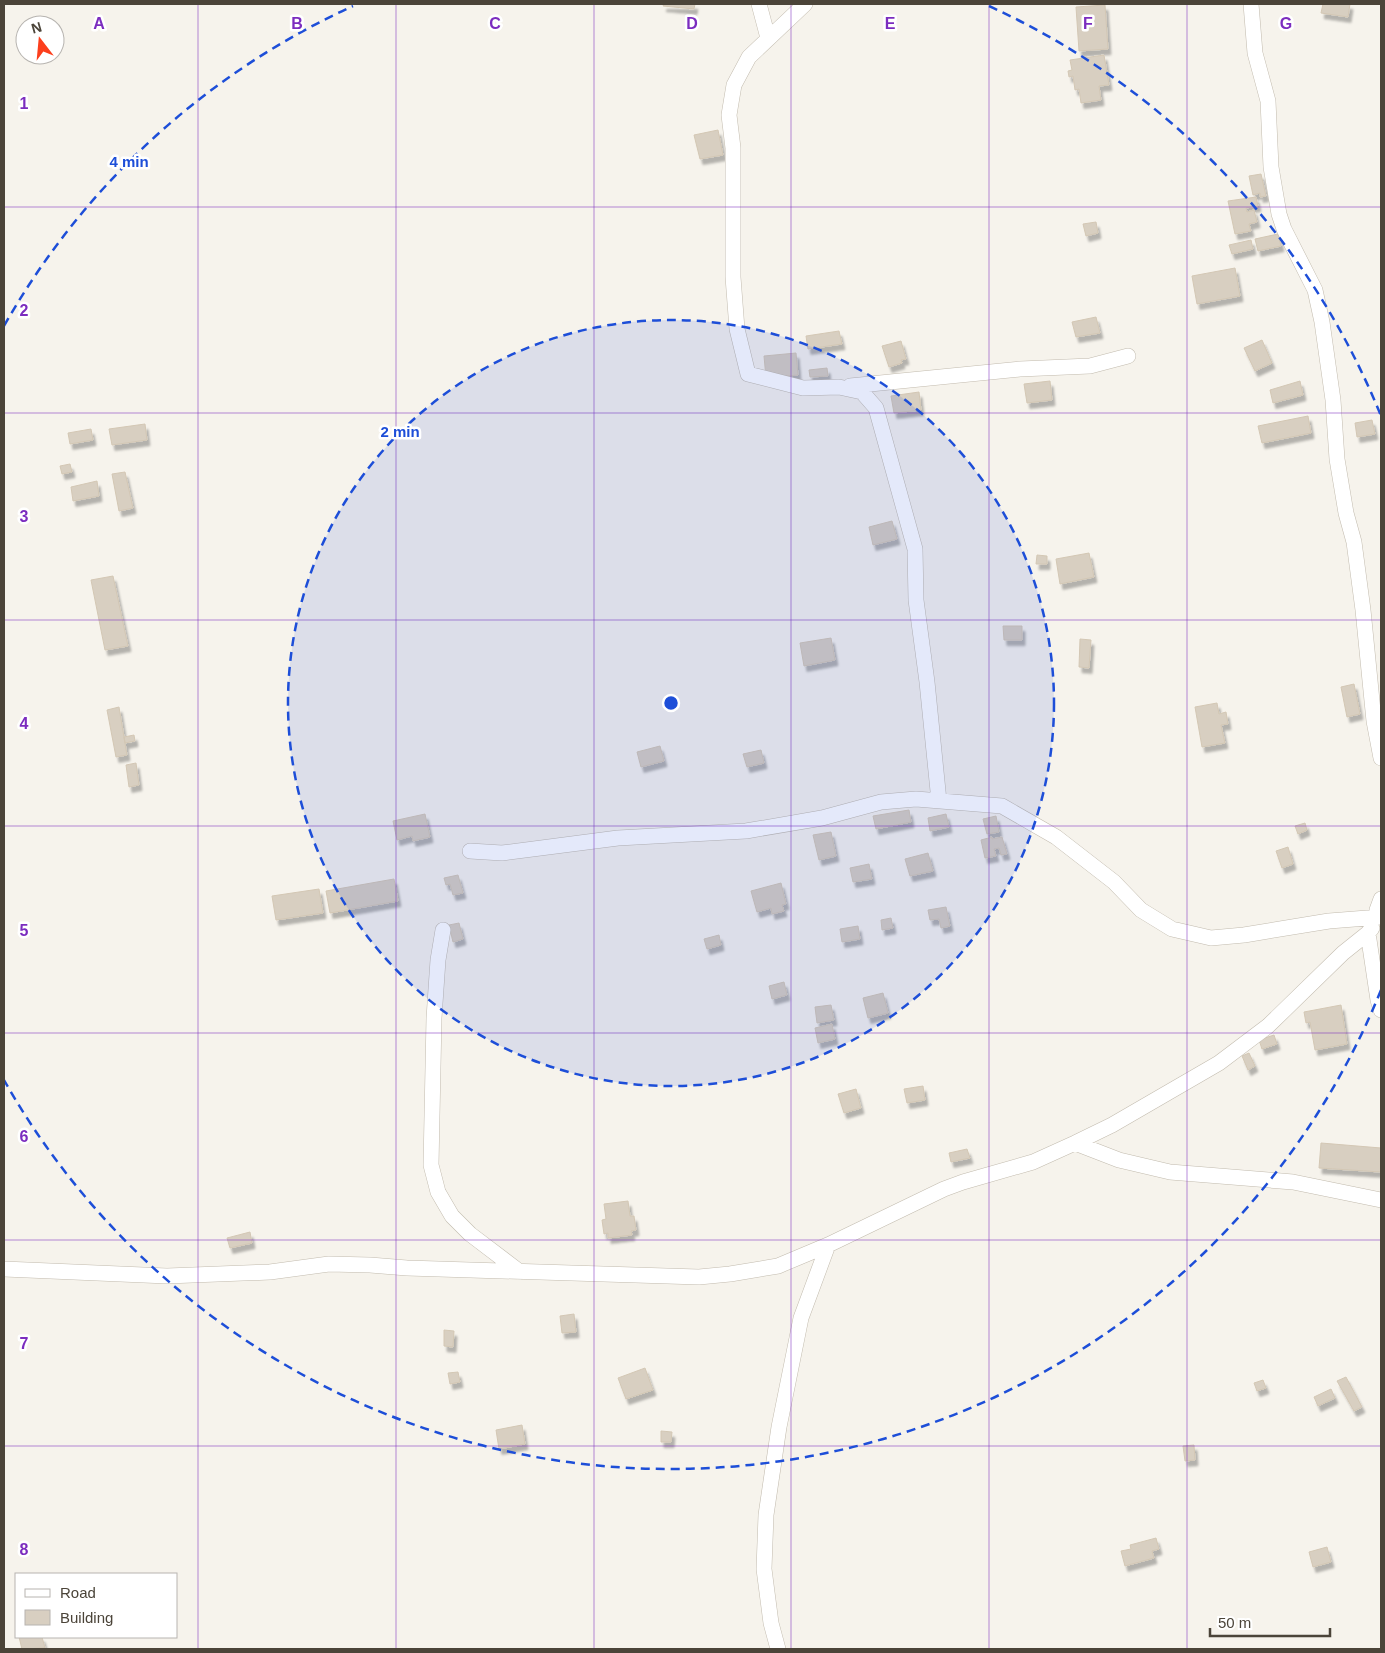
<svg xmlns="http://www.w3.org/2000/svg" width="1385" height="1653" font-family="Helvetica,sans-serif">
	<defs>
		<filter id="shadow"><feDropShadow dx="3" dy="5.5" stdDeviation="1" flood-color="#0004"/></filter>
	</defs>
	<rect width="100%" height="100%" fill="#f6f3ec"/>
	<path fill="#d8cfc1" stroke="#d3c7b4" filter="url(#shadow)" d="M664 4H695L694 9 663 6Z
		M1323 4H1350L1348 17 1321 13Z
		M1105 5 1108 49 1079 51 1076 7Z
		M1104 55 1109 85 1099 86 1101 100 1081 103 1079 89 1075 90 1073 76 1069 77 1068 71 1072 70 1070 60Z
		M718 130 723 155 700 159 694 135Z
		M1261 174 1266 196 1260 197V193L1253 195 1249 176Z
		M1256 197 1258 206 1246 208 1247 212 1254 210 1257 222 1249 224 1251 231 1235 234 1228 201Z
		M1096 222 1098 233 1086 236 1083 224Z
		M1278 234 1281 246 1258 251 1255 239Z
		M1251 240 1253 249 1232 254 1229 245Z
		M1235 268 1240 296 1197 304 1192 276Z
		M1096 317 1100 333 1076 337 1072 322Z
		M839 331 842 344 808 349 806 336Z
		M1262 340 1272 363 1255 371 1244 348Z
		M901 341 906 359 901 360 902 363 889 367 882 346Z
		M796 353 798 375 766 378 764 356Z
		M827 368 828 376 810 377 809 370Z
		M1050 381 1052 400 1027 403 1024 384Z
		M1300 381 1303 395 1273 403 1270 390Z
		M919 392 921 410 894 413 891 396Z
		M1308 416 1311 433 1262 443 1258 426Z
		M1372 420 1375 434 1357 437 1355 423Z
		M145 424 147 440 112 445 109 429Z
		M91 429 93 440 70 444 68 433Z
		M70 464 72 472 62 474 60 466Z
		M125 472 133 508 119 511 112 474Z
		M97 481 99 496 73 501 71 487Z
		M892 521 897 539 873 545 869 527Z
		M1089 553 1094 577 1060 584 1056 559Z
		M1037 555 1047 556V564H1036Z
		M113 576 128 646 105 650 91 580Z
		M1003 626H1022V640H1004Z
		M831 638 835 660 804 666 800 643Z
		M1080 639 1091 640 1089 668 1079 667Z
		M1354 684 1360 714 1347 717 1341 687Z
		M1217 703 1219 714 1226 712 1228 724 1221 725 1225 743 1202 747 1195 707Z
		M119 707 127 755 116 757 107 710Z
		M134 735 135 741 125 743 124 737Z
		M660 746 664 761 641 767 637 752Z
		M761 750 764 763 747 767 743 754Z
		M136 763 139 785 129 787 126 765Z
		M909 810 911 822 876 829 873 816Z
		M425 814 430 837 413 841 412 836 397 840 393 821Z
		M946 814 949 827 930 831 928 818Z
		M996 816 999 832 987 834 983 819Z
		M1305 823 1307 830 1298 834 1295 826Z
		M831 832 836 856 819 860 813 835Z
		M992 837V839L1002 837 1007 854 1001 855 999 848 994 849 996 856 985 858 981 840Z
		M1288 847 1293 864 1282 868 1276 851Z
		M928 853 933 871 910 876 905 859Z
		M869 864 872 879 853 882 850 868Z
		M458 875 463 893 453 895 450 884 446 885 444 878Z
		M394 879 398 901 330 913 326 891Z
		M781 883 786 904 782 905 784 911 772 914 771 908 757 912 751 891Z
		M319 889 323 913 276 920 272 896Z
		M946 907 950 926 941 928 939 919 930 920 928 910Z
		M891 918 893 928 882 930 881 920Z
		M459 923 463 939 453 942 449 925Z
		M858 926 860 939 842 942 840 929Z
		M719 935 721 945 707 949 704 939Z
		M784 982 787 995 772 999 769 986Z
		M883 993 888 1013 868 1018 863 998Z
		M831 1005 834 1020 817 1023 815 1007Z
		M1341 1005 1347 1044 1315 1050 1310 1022 1306 1023 1304 1012Z
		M832 1024 835 1039 818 1043 815 1028Z
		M1274 1035 1277 1044 1262 1049 1259 1040Z
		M1249 1053 1255 1066 1248 1070 1242 1056Z
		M923 1086 925 1100 907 1103 904 1089Z
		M856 1089 861 1108 844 1113 838 1094Z
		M1321 1143 1381 1148V1172L1319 1168Z
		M967 1149 970 1158 951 1162 949 1153Z
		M628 1201 630 1216H634L636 1230 631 1231 632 1235 608 1238V1233L604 1234 602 1220 606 1219 604 1204Z
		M250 1232 252 1243 230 1248 227 1238Z
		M574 1314 576 1332 562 1333 560 1316Z
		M444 1330 454 1331 453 1347 444 1346Z
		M645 1368 653 1390 626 1399 618 1378Z
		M458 1372 460 1382 450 1384 448 1373Z
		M1346 1377 1362 1407 1354 1411 1337 1381Z
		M1263 1380 1266 1388 1257 1391 1254 1383Z
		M1331 1389 1335 1398 1318 1406 1314 1397Z
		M522 1425 525 1444 499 1449 496 1430Z
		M661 1431 672 1432 671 1442H661Z
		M1194 1445 1195 1460 1185 1461 1183 1446Z
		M1156 1538 1159 1549 1152 1551 1154 1558 1125 1566 1121 1551 1131 1549 1130 1545Z
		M1327 1547 1331 1562 1313 1567 1309 1552Z
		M19 1637H42L45 1648 22 1649Z"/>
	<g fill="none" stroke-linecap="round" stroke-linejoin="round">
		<g stroke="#c2bbae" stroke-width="16">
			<path id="street" d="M759 4 768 38
				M805 4 749 57 734 85 729 115 733 148V277L737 329 748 374 803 388 839 387 862 392 876 408 915 549 916 600 927 682 939 801
				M1251 4 1255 53 1268 101 1271 167 1279 214 1284 229 1315 290 1322 322 1333 400 1337 459 1346 513 1354 542 1363 610 1374 721 1381 758
				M850 386 1020 369 1090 366 1128 356
				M470 851 502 853 618 838 746 831 822 818 881 802 916 799 1002 806 1056 837 1114 882 1141 910 1172 929 1211 938 1244 935 1329 921 1380 917
				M1377 910 1381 899
				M1372 928 1368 933 1378 1000 1381 1010
				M443 930 438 960 434 1018 431 1165 438 1192 452 1216 470 1234 520 1272
				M1075 1143 1119 1160 1170 1172 1293 1182 1381 1200
				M4 1269 167 1276 270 1272 329 1264 370 1265 407 1268 699 1277 730 1274 778 1266 828 1245 944 1189 963 1182 1033 1162 1075 1143 1112 1125 1219 1063 1268 1026 1343 953 1368 933
				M778 1649 771 1623 764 1569 766 1515 779 1427 801 1318 828 1245"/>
		</g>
		<use href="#street" stroke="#fff" stroke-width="15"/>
	</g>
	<path fill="none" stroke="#7b2cbf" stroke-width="1" stroke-opacity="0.55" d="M198 4V1649M396 4V1649M594 4V1649M791 4V1649M989 4V1649M1187 4V1649M4 207H1381M4 413H1381M4 620H1381M4 826H1381M4 1033H1381M4 1240H1381M4 1446H1381"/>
	<circle cx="671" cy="703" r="383" fill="#1d4ed8" fill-opacity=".12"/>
	<g fill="none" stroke="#1d4ed8" stroke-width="2.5" stroke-dasharray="9 6">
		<circle cx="671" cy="703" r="383"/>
		<path d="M1381 990A766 766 0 0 1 4 1080M4 326A766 766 0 0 1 353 6M989 6A766 766 0 0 1 1381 416"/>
	</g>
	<g font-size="16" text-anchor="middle" font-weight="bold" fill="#7b2cbf" stroke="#fff" stroke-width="5" stroke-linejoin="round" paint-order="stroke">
		<text x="99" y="29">A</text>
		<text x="297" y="29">B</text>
		<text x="495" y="29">C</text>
		<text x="692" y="29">D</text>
		<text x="890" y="29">E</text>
		<text x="1088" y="29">F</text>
		<text x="1286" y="29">G</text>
		<text x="24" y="109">1</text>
		<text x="24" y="316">2</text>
		<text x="24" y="522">3</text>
		<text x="24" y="729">4</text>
		<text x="24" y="936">5</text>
		<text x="24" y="1142">6</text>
		<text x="24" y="1349">7</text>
		<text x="24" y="1555">8</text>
	</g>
	<circle cx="671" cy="703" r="8" fill="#1d4ed8" stroke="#fff" stroke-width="2.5"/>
	<g font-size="15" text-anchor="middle" font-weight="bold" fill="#1d4ed8" stroke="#fff" stroke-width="5" stroke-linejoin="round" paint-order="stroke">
		<text x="129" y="167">4 min</text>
		<text x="400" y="437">2 min</text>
	</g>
	<rect width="1385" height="1653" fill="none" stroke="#4b4439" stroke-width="10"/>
	<rect x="15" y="1573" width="162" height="65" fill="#ffffff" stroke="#b7b4b0"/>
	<rect x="25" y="1589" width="25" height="8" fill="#ffffff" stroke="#b7b4b0"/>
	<text x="60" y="1598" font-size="15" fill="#4b4439">Road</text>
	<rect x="25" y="1610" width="25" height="15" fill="#d8cfc1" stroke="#b7b4b0"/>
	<text x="60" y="1623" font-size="15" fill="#4b4439">Building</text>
	<g transform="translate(40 40) rotate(344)"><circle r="24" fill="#ffffff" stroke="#b7b4b0"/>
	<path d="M0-4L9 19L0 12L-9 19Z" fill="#fc3f1d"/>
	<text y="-8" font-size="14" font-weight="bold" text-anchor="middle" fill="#4b4439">N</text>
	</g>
	<path d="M1210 1628v8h120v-8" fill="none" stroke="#4b4439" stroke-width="2.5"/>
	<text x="1218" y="1628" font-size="15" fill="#4b4439" stroke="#ffffff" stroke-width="4" paint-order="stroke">50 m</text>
</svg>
